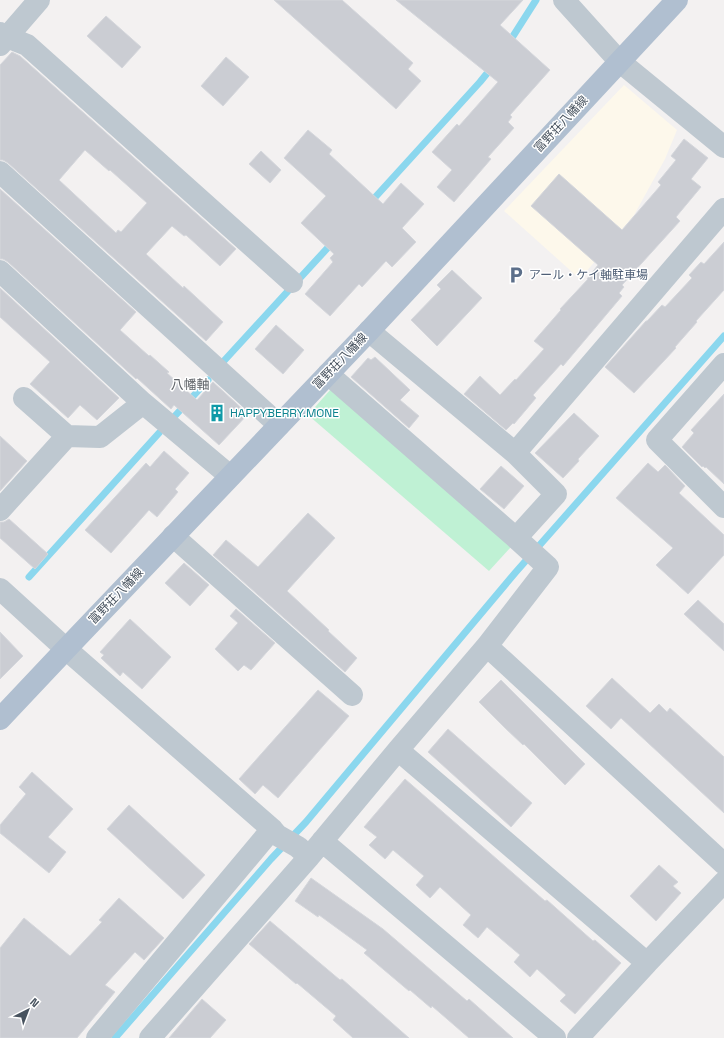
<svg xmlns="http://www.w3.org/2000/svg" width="724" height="1038" font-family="'Space Grotesk','Noto Sans JP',sans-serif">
	<rect width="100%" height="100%" fill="#f3f1f1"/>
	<path fill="#fdf8eb" d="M624 85 677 130 665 159 634 215 580 279 504 211Z"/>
	<path fill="#bff1d4" d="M331 389 511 547 489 571 308 415Z"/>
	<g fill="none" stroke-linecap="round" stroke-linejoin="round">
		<path stroke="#8bd7ee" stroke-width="7" d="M508 44 536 0
			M369 204 480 82 493 66
			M222 363 333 242
			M173 418 208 380
			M29 577 159 433
			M115 1038 271 859 306 822 515 573 724 336"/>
	</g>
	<path fill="#cbcdd3" stroke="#d5d7dc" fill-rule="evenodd" d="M274 0H342L413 63 408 69 421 81 396 109Z
		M396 0H523L500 25 550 70 510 115 512 117 508 122 514 128 488 157 491 159 454 202 437 187 452 170 432 152 457 124 459 126 498 82Z
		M106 16 141 47 122 68 87 36Z
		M12 52 20 56 236 249 220 266 186 235 184 236 172 226 146 254 183 288 184 286 223 322 206 341 8 163 3 160H0V65ZM85 150 109 171 110 170 147 203 121 232 118 230 116 233 59 180Z
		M226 57 249 77 223 106 201 86Z
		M308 130 332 150 329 154 383 204 401 183 424 204 402 228 416 242 392 267 386 261 362 287 359 284 330 316 305 294 333 262 330 258 334 254 301 223 326 196 284 158Z
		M684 139 708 158 691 179 701 187 676 217 680 221 622 285 624 287 619 293 622 296 563 366 561 364 533 395 536 398 514 424 513 423 506 430 464 394 480 376 500 395 515 379 516 380 544 349 534 341 561 310 560 309 588 279H587L598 265 531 206 559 174 622 230 661 185 658 182 676 160 671 156Z
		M261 151 281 170 270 183 249 164Z
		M0 189 136 312 120 330 149 356 150 355 169 372 167 373 197 400 213 382 248 414 219 445 174 405 171 409 137 378 136 379 8 262 3 259H0Z
		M724 242V290L696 321 697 322 675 347 676 348 634 393 605 367 646 321H647L662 305 665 307 692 278 689 275 701 262 704 264Z
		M452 270 482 298 437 346 411 320 441 289 437 285Z
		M0 288 119 398 97 420 80 405 68 418 30 384 50 362 0 317Z
		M276 325 304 350 283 374 255 349Z
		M375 357 410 390 400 400 419 416 409 428 351 377 368 358 371 360Z
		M724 394V484L706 467 705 468 703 466 702 467 682 447 694 433 691 430Z
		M574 413 599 436 578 459 579 461 563 478 535 453Z
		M0 436 27 461 0 491Z
		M164 451 189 473 175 489 178 492 157 517 149 510 111 553 85 530 146 463 150 467Z
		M648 463 658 472 665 465 685 486 679 493 724 535V555L688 594 656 565 673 548 616 498Z
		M501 466 524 486 504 509 480 489Z
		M308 513 335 538 287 591 329 630 328 631 357 658 345 672 213 555 226 540 258 567Z
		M9 519 48 554 35 569 0 538V522H4Z
		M184 563 209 585 190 606 165 583Z
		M698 600 724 624V651L684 614Z
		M236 609 275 643 251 670 244 665 238 671 215 649 238 623 230 616Z
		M130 619 171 657 142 689 123 672 120 676 101 658 104 655 100 652Z
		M0 632 23 656 0 679Z
		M612 678 650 713 659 704 667 712 670 708 724 757V813L621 718 611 729 586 706Z
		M501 680 585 764 565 785 524 744 523 745 505 728 479 702Z
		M318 690 349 716 278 798 263 785 255 794 239 779Z
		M448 729 532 803 511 827 428 752Z
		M32 772 73 809 48 837 66 852 49 873 0 833V825L26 794 19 787Z
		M405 779 545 901 547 900 593 941 595 940 621 963 575 1014 560 1001 566 995 537 969 530 977 514 962 520 955 487 927 478 938 463 925 471 915 440 887 430 898 416 885 424 876 393 850 385 859 369 845 377 837 364 827Z
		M129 805 205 875 183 899 107 829Z
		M659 865 678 882 673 886 681 893 656 921 630 896Z
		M311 878 383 929 467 1001 469 999 513 1038H469L432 1006 431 1008 410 990 409 991 364 953 367 950 319 915 318 917 295 901Z
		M119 898 164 938 144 960 135 952 105 985 115 992 77 1038H0V948L24 918 70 956 102 922 99 920Z
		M270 921 340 980 342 979 409 1038H353L333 1020 336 1016 297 983 296 984 249 944Z
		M202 999 226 1020 210 1038H169Z"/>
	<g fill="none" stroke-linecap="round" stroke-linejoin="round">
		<path stroke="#bec8d0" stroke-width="22" d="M564 0 619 61 724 147
			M0 33 7 37 27 45 292 282
			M0 45 39 0
			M0 172 279 425
			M0 271 143 403 230 476
			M724 364 657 440 724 507
			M328 374 516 538
			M24 398 67 436 100 437 143 403
			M515 453 724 209
			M0 510 67 436
			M173 536 352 695
			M0 589 66 649 272 829 277 835 298 847 309 857 398 750 487 646 548 567 516 538 556 494 515 453 369 331
			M487 646 724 864
			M398 750 647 963 724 882
			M322 841 555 1038
			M97 1038 272 829
			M150 1038 309 857
			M578 1038 647 963"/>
		<path stroke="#b0bfd0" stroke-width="22" d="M0 719 66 649 369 331 677 0"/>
	</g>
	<defs>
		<g id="parking-bare" transform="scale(1.38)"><path d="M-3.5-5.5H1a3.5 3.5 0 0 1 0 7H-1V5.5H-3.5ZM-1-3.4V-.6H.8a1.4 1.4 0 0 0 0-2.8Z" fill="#5c6f8a" stroke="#fff" stroke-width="2.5" paint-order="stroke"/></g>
		<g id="building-bare" transform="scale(1.38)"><path d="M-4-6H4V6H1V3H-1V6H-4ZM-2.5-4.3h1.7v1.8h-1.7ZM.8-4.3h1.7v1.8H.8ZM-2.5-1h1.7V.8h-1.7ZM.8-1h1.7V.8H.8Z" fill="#0f9aa8" stroke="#fff" stroke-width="2.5" paint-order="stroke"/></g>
	</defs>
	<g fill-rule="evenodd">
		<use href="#parking-bare" x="516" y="275"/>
		<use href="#building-bare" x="217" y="413"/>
	</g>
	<g text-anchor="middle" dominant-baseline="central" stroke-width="3" stroke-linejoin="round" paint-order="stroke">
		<g font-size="12" fill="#48535f" stroke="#fff">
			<text transform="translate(561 124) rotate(-47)">富野荘八幡線</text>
			<text transform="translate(340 361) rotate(-46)">富野荘八幡線</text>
			<text transform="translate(116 596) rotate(-46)">富野荘八幡線</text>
		</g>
		<g font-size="12" fill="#4e5e75" stroke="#fff" text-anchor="start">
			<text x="529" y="275">アール・ケイ軸駐車場</text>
		</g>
		<g font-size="12" fill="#0d838f" stroke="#fff" text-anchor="start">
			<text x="230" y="413">HAPPYBERRY.MONE</text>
		</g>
		<g font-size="13" fill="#5d6166" stroke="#fff">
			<text x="190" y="384">八幡軸</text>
		</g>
	</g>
	<g transform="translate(28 1010) rotate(42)" stroke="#ffffff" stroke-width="3" paint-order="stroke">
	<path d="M0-3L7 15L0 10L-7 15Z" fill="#48535f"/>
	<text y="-6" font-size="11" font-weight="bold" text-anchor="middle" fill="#48535f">N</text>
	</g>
</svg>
